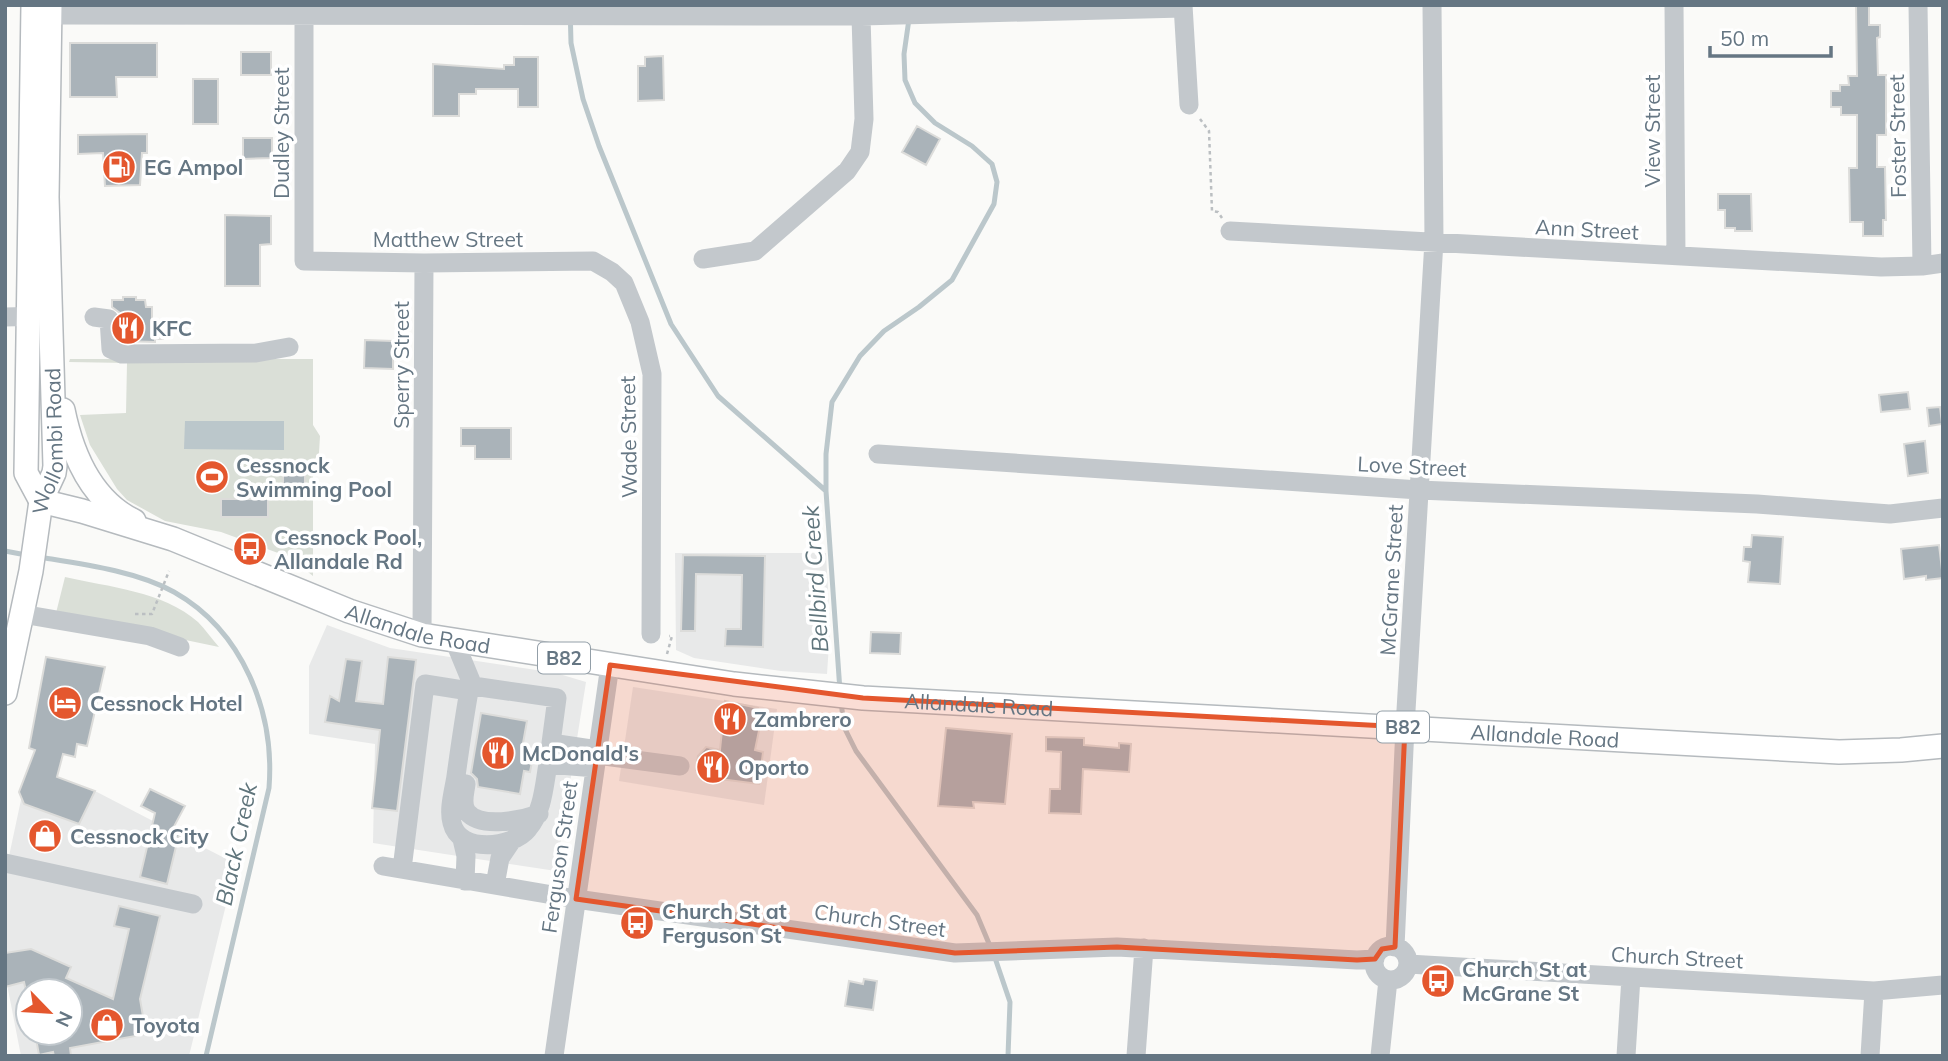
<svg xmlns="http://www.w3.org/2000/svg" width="1948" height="1061" font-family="Mulish,sans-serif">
	<rect width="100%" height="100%" fill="#fafaf8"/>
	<path fill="#e8e9e9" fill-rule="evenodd" d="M675 553H826L830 629 827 674 781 671 694 658 676 650Z
		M327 625 390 648 556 673 586 682 556 871 373 843 375 744 309 734V666Z
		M633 687 777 709 764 805 619 781Z
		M28 767 95 791 236 864 189 1056H21L5 974V875ZM28 991H70V1033H28Z"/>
	<path fill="#dadfd7" d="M70 359H313V425L320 436 319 453 313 462V576L289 557 221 532 165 521 127 500 117 489 90 445 80 415 126 413 127 363 69 362Z
		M65 577C108 587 163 591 198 622 205 629 212 639 219 647L56 613Z"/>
	<path fill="#bbc7cb" d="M185 421H284V450L184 449Z"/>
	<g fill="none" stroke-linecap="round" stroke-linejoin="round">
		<path stroke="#bbc7cb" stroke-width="5" d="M570 5 571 43 583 99 599 146 671 324 718 396 826 491 840 691
			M826 491V454L832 402 860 356 884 331 919 307 952 280 994 204 997 182 992 164 972 146 935 123 915 103 905 80 904 54 909 19
			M5 551 26 555
			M39 557C82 564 136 571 174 592 243 631 275 712 269 788L206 1056
			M841 701 844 727 856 751 977 915 990 946
			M994 955 1010 1002 1008 1056"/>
	</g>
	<path fill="#aab3b9" stroke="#dcdcda" stroke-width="2" d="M1856 5H1869V25H1880V37L1877 38 1878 75H1886V135H1877V167H1885L1886 220H1883V236H1863V222H1850L1849 168H1857V115H1841V107H1831V91H1840V85H1849L1848 76H1857Z
		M70 43H157V77H116L117 97H70Z
		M241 52H271V75H241Z
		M663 56 664 100 638 101V66H645V57Z
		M514 57H538V107H518V89H476V94H459V116H433V64L504 69V65H514Z
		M193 79H218V124H193Z
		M917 126 940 139 926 165 902 152Z
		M147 134V153H142L140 185 105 186 103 153 78 154V135Z
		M243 138H272V158L243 159Z
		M1718 194H1751L1752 231H1735V228H1725V210H1718Z
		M225 215 271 216V244L260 245V286H225Z
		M123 297H136V300H145L146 307H152V320H163V339H155V342L123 341 120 313 112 307V300H123Z
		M365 340 393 341V369L364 368Z
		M1908 392 1910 409 1881 412 1879 395Z
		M1940 407 1942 424 1929 426 1927 408Z
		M461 428H511V459H475V446H461Z
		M1925 441 1928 473 1908 476 1904 444Z
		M283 472H305V485H283Z
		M221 499H268V517H221Z
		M1752 535 1783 537 1780 584 1748 582 1750 562 1743 561 1744 547H1751Z
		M1939 545 1943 578 1926 580V576L1904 579 1901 549Z
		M683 555 765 556 763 647 725 646 726 629H741L742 575 696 574 695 631H681Z
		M871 632 901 633 900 654 870 653Z
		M46 657 105 667 87 746 77 744 75 757 63 754 57 777 95 791 79 824 24 804 19 792 35 750 29 748Z
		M388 657 416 660 397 811 372 808 380 730 325 722 330 696 339 701 346 659 362 661 356 701 383 704Z
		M725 701 758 708 762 716 755 750 763 752 759 784 704 777 696 770 698 756 706 747 720 750Z
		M481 713 527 721 522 749 534 751 530 772 524 771 520 794 478 787 477 779 471 773Z
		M946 728 1012 734 1005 804 973 802 974 808 938 806Z
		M1046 737 1084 738V745L1119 748V743L1131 744 1129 772 1083 769 1081 814 1049 813 1050 789H1060L1061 752 1046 751Z
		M150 789 185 806 171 832 179 834 167 884 140 877 155 813 141 806Z
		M119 906 160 916 140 999 146 1034 70 1048 71 1056H54L53 1052 39 1055 35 1033H70V991H26L24 982 5 987V953L31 949 71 967 66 978 113 999 129 929 114 926Z
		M864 979 877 981 873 1010 845 1006 849 981 863 984Z"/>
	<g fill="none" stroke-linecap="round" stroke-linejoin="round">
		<g stroke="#b5babe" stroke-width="26">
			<g id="major">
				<path d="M33 5 26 473 41 501"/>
				<path d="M63 410C72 454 91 500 134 521"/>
				<path id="s1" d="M41 501 82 511 173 539 349 611 422 635 734 684 863 698 1839 752 1901 750 1943 746"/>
				<path id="s2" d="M5 693 31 571 41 501 54 473 55 466 47 197 50 5"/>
			</g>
		</g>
		<path stroke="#bbbfc2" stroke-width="2.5" stroke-dasharray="3.5 3.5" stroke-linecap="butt" d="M1200 119 1209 131 1212 211 1218 212 1222 218
			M135 614H152L169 571
			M667 654 672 636H669"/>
		<path stroke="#c3c8cc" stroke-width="19" d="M1183 5 1189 105
			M1674 5 1676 256
			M1918 5 1922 266
			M304 6V261L424 263 593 261 612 272 624 283 640 322 652 374 651 634
			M50 15 861 16 1183 8
			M1230 231 1881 267 1922 266 1943 263
			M703 259 755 251 847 171 860 152 864 119 861 16
			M5 317 43 316
			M94 317 109 319 111 349 122 354 256 353 289 347
			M878 454 1419 490 1757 504 1890 514 1943 508
			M22 614 150 636 180 647
			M422 635 424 263
			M454 640 473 686
			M597 755 680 766
			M595 768 548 764C544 786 543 811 528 829 513 848 459 854 452 823 448 809 454 790 456 776 460 747 464 719 469 691L473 686 557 698 551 743 598 750
			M466 784C465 793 461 804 467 812 481 829 522 820 539 814
			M462 839 466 856 465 881
			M5 863 193 904
			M383 866 576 899 955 953 1117 947 1357 960 1375 959
			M402 869 425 684 469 691
			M495 885 500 858 513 839
			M1374 963a17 17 0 1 1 34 0a17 17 0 1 1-34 0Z
			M1395 947 1405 727 1434 241 1432 5
			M1408 964 1874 991 1943 985
			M554 1056 610 665
			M1136 1056 1144 948
			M1380 1056 1388 980
			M1626 1056 1631 977
			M1870 1056 1874 991"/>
		<use href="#major" stroke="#fff" stroke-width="23"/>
	</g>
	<path fill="#e4572e" fill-opacity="0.2" stroke="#e4572e" stroke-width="5" stroke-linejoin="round" d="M610 665 863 698 1405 727 1395 947 1382 949 1375 959 1357 960 1117 947 955 953 576 899Z"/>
	<defs>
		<g id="fuel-disc" transform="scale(1.75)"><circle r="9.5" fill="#e4572e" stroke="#fff"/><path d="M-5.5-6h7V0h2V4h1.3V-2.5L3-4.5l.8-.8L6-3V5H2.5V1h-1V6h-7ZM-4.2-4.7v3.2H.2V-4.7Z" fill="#fff"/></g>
		<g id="restaurant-disc" transform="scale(1.75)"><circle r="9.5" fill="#e4572e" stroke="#fff"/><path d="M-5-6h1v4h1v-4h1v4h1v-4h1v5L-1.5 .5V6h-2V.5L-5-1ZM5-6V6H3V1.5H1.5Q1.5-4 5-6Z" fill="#fff"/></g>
		<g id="stadium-disc" transform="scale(1.75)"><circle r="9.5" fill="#e4572e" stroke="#fff"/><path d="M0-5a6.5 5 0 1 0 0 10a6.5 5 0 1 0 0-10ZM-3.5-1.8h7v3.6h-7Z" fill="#fff"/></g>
		<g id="bus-disc" transform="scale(1.75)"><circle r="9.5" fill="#e4572e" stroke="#fff"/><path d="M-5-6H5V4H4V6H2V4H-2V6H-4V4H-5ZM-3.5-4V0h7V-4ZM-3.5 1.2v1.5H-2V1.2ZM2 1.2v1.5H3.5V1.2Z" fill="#fff"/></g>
		<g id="hotel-disc" transform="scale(1.75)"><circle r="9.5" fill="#e4572e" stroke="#fff"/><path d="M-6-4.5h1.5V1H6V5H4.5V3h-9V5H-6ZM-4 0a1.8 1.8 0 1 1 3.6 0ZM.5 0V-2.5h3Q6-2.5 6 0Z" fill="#fff"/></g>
		<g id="shop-disc" transform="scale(1.75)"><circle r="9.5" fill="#e4572e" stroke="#fff"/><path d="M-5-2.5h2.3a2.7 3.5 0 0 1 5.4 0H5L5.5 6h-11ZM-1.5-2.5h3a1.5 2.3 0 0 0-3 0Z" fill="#fff"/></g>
	</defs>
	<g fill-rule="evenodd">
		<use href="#fuel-disc" x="119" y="167"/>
		<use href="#restaurant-disc" x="128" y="328"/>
		<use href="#stadium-disc" x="212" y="477"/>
		<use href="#bus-disc" x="250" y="549"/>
		<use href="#hotel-disc" x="65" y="703"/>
		<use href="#restaurant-disc" x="730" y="719"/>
		<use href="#restaurant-disc" x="498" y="753"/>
		<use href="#restaurant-disc" x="713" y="767"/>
		<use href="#shop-disc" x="45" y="836"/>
		<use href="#bus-disc" x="637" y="923"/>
		<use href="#bus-disc" x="1438" y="981"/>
		<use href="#shop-disc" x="107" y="1025"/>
	</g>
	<g text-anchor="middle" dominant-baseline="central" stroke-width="7" stroke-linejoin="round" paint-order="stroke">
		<g fill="#fff" stroke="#939fa8" stroke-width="2">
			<rect x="538" y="642.5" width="52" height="31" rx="5"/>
			<rect x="1377" y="711.5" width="52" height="31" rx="5"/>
		</g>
		<g font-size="19" font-weight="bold" fill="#657683">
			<text x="564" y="658">B82</text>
			<text x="1403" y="727">B82</text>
		</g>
		<g font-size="21" fill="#657683" stroke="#fff">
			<text transform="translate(1652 131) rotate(-90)">View Street</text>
			<text transform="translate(281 133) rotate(-90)">Dudley Street</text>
			<text transform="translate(1897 136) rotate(-91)">Foster Street</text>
			<text transform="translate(1587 229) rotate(3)">Ann Street</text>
			<text x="448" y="239">Matthew Street</text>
			<text transform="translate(401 365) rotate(-90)">Sperry Street</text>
			<text stroke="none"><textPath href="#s2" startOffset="257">Wollombi Road</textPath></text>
			<text transform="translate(628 437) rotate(-91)">Wade Street</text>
			<text transform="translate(1412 466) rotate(3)">Love Street</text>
			<text transform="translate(1391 580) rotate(-87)">McGrane Street</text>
			<text stroke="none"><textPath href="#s1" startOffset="399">Allandale Road</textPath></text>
			<text stroke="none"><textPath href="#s1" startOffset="966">Allandale Road</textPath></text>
			<text stroke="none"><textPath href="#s1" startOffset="1533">Allandale Road</textPath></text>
			<text transform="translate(559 857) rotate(-82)">Ferguson Street</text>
			<text transform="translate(880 920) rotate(8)">Church Street</text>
			<text transform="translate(1677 957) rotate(3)">Church Street</text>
		</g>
		<g font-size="21" font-weight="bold" fill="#657683" stroke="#fff" text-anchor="start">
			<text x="144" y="167">EG Ampol</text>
			<text x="152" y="328">KFC</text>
			<text x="236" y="465">Cessnock<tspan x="236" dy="24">Swimming Pool</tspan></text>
			<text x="274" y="537">Cessnock Pool,<tspan x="274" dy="24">Allandale Rd</tspan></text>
			<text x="90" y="703">Cessnock Hotel</text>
			<text x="754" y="719">Zambrero</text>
			<text x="522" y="753">McDonald's</text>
			<text x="738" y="767">Oporto</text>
			<text x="70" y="836">Cessnock City</text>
			<text x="662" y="911">Church St at<tspan x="662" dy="24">Ferguson St</tspan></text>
			<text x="1462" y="969">Church St at<tspan x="1462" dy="24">McGrane St</tspan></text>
			<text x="132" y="1025">Toyota</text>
		</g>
		<g font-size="23" font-style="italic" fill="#60757c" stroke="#fff">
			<text transform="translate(815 579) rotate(-94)">Bellbird Creek</text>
			<text transform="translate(236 844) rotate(-78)">Black Creek</text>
		</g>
	</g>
	<rect width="1948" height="1061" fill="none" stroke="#657683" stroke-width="14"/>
	<g transform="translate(49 1012) rotate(115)"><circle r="33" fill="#ffffff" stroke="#c1c8cd" stroke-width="2"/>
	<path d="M0-5L12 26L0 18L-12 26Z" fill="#e4572e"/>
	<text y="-10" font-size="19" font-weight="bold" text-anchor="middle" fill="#657683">N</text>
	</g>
	<path d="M1710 46v10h121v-10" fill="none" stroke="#657683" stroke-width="3.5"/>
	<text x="1720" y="46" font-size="21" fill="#657683" stroke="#ffffff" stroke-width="5" paint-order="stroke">50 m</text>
</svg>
